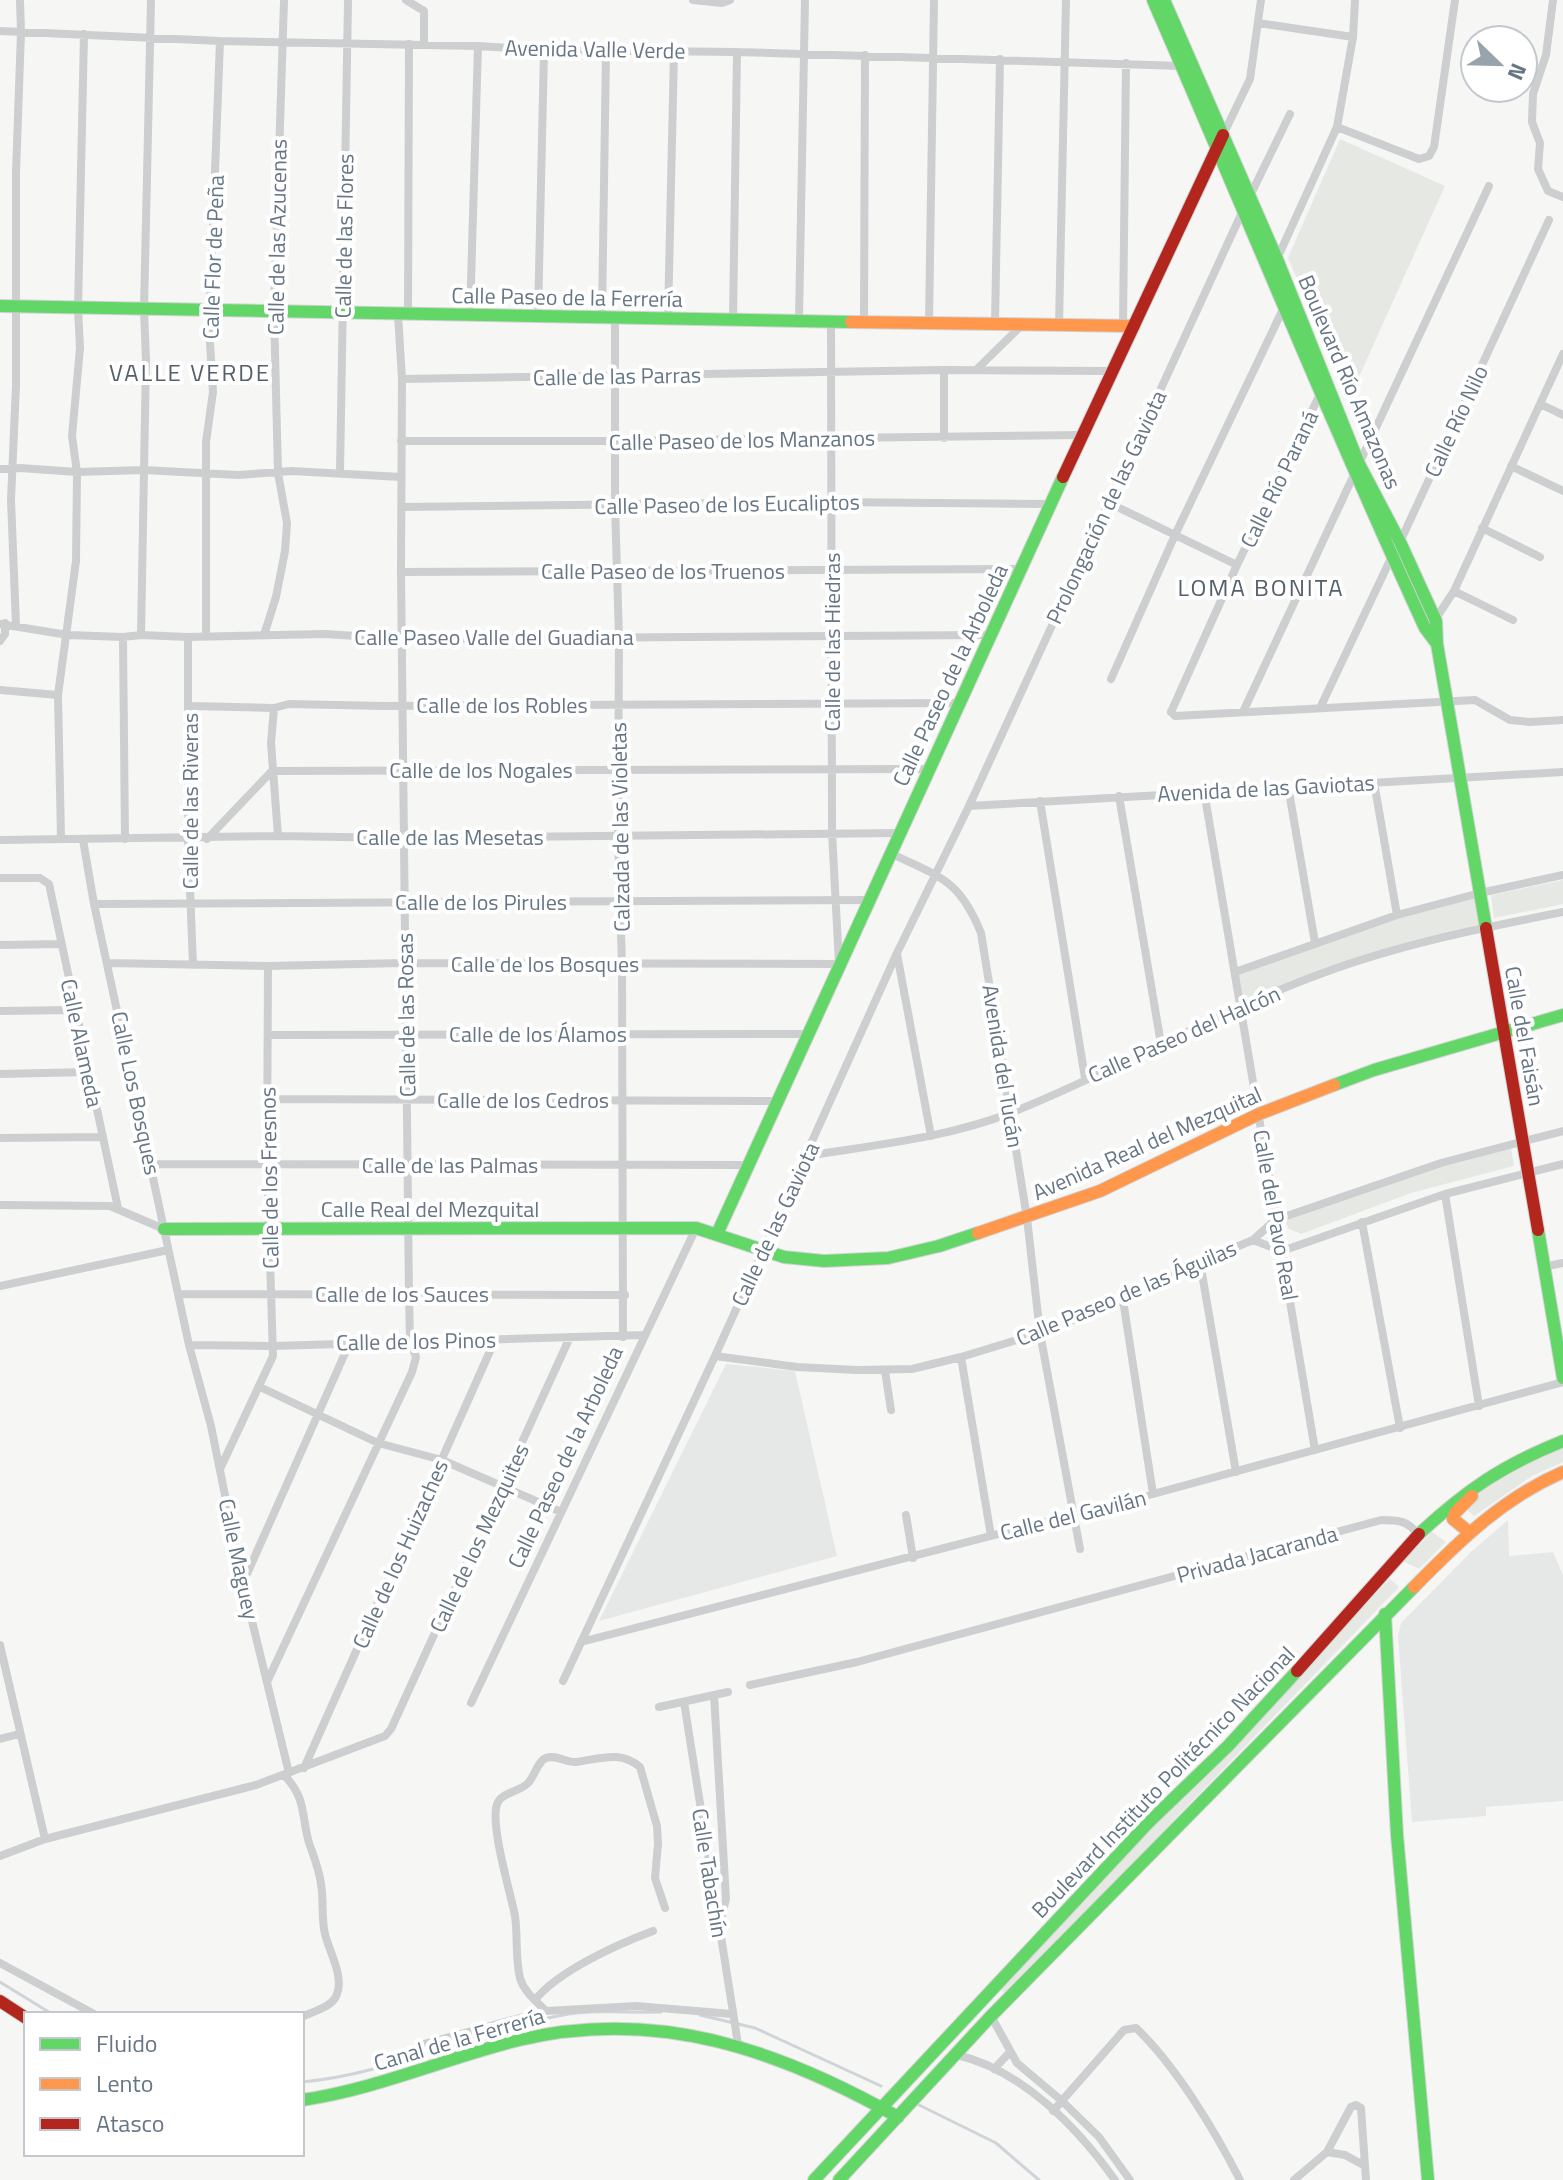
<svg xmlns="http://www.w3.org/2000/svg" width="1563" height="2180" font-family="'Titillium Web',sans-serif">
	<rect width="100%" height="100%" fill="#f6f6f5"/>
	<path fill="#e6e8e8" d="M726 1364 795 1371 837 1556 599 1621Z
		M1508 1520 1509 1556 1553 1552 1563 1575V1801L1486 1807V1816L1412 1822 1398 1636 1401 1623 1471 1552Z"/>
	<path fill="#e6e9e3" d="M1340 139 1445 186 1349 399 1288 258Z
		M1563 880V904L1494 918 1491 895Z
		M1480 893 1486 927 1363 956 1240 1006 1237 971 1355 929Z
		M1511 1148 1514 1166 1411 1193 1301 1234 1289 1229 1285 1221 1404 1177Z
		M1563 1445V1462L1532 1476 1474 1516 1463 1506 1504 1467Z
		M1432 1532 1446 1542 1419 1569 1403 1561Z
		M1390 1579 1399 1587 1006 1994 999 1988Z"/>
	<g fill="none" stroke-linecap="round" stroke-linejoin="round">
		<path stroke="#ced4d8" stroke-width="3" d="M0 1982 52 2014
			M700 2015 755 2028 881 2086
			M302 2082C391 2074 475 2031 563 2015 594 2009 629 2013 661 2012
			M917 2104 996 2143 1039 2180"/>
		<g stroke="#d2d3d4" stroke-width="14">
			<path id="fast" d="M1153 0C1244 209 1330 421 1425 628L1437 644
				M1164 0 1277 259 1359 464 1400 542 1436 621 1437 644 1486 928
				M0 306 851 322
				M1334 1085 1374 1070 1563 1015
				M164 1229 696 1228 784 1257 824 1261 888 1258 939 1246 978 1233
				M1538 1230 1563 1378
				M717 1234 1063 477
				M1419 1534C1466 1490 1503 1465 1563 1441
				M1385 1614 1397 1835 1428 2180
				M302 2100C377 2089 446 2058 519 2040 657 2007 779 2050 898 2117
				M814 2180 1149 1822 1228 1746 1297 1671
				M839 2180 991 2016 1414 1587"/>
		</g>
		<g stroke="#d2d3d4" stroke-width="14">
			<path id="slow" d="M851 322 1134 326
				M978 1233 1100 1191 1259 1114 1334 1085
				M1469 1532 1453 1519 1455 1513 1472 1496
				M1414 1587C1459 1541 1503 1498 1563 1472"/>
		</g>
		<g stroke="#d2d3d4" stroke-width="14">
			<path id="jam" d="M1063 477 1223 135
				M1486 928 1538 1230
				M1297 1671 1419 1534
				M0 2001 26 2018"/>
		</g>
		<path stroke="#cccecf" stroke-width="8" d="M406 0 424 11V45
			M693 0 722 3 730 0
			M1553 0 1546 55 1533 94 1532 122 1540 143 1538 169 1548 191 1563 197
			M1258 23 1353 37
			M0 31 220 41 478 46 544 50 737 52 1182 66
			M1337 127 1419 159 1429 156 1434 147 1455 0
			M1223 135 1250 79 1261 0
			M1250 196 1290 114
			M1277 259 1337 127 1353 37 1355 0
			M408 315 409 44
			M470 316 478 46
			M538 316 544 50
			M602 317 606 51
			M615 317V505L619 638 618 836 622 965 623 1337
			M668 318 674 51
			M733 319 737 52
			M799 319 805 0
			M864 321 865 55
			M929 323 934 0
			M995 324 1000 59
			M1059 325 1066 0
			M1123 326 1126 63
			M944 370V438
			M976 370 1023 324
			M402 379 944 370 1112 371
			M1321 392 1237 565 1171 712 1175 716 1475 700 1510 720 1530 722 1563 720
			M1540 404 1563 415
			M401 441H616L1082 435
			M1511 466 1563 491
			M0 469 20 468 77 472 144 470 238 475 292 471 401 477
			M340 473 348 0
			M1107 502 1237 565
			M402 507 830 502 1051 504
			M1482 528 1540 557
			M1400 542 1549 220
			M401 572 1020 569
			M1454 591 1513 620
			M1433 623 1454 591 1563 354
			M0 624 68 635 123 637 141 635 188 637 325 634 403 639 989 635
			M16 625 11 500 16 385V173L21 32 20 0
			M141 635 146 360 144 310 151 0
			M264 635 276 597 285 551 287 523 278 473 274 312 284 0
			M206 636V442L213 392 209 327 220 41
			M123 637 125 839
			M188 637V838L193 965
			M0 641 5 634V623
			M1111 679 1175 535 1285 305
			M0 690 58 695
			M190 706 274 708 289 704 384 706 959 703
			M274 708 271 743 278 836
			M1320 708 1393 554
			M1243 712 1489 186
			M1374 782 1397 915
			M1288 786 1315 943
			M1204 791 1315 1450
			M1119 796 1161 1044
			M1040 801 1085 1078
			M969 806 1563 772
			M61 839 58 695 76 561 77 472 72 436 80 348 78 309 84 34
			M207 839 272 771 929 769
			M0 840 278 836 404 838 900 833
			M83 840 94 904 189 1345 211 1426 243 1584 289 1773
			M890 853C940 877 959 879 981 933L1027 1218 1040 1333 1080 1549
			M0 878H40L49 884 118 1208
			M94 904 868 900
			M0 945 60 944
			M897 954 931 1136
			M107 963 268 966 404 963 839 964 832 832 831 320
			M1235 972 1397 915 1480 893 1563 875
			M0 1011 75 1010
			M268 1035 807 1034
			M0 1074 88 1072
			M268 1099 778 1101
			M0 1138 103 1137
			M806 1156C875 1145 947 1138 1013 1112 1118 1070 1216 1012 1323 973 1401 944 1482 928 1563 912
			M152 1164 748 1165
			M1445 1194 1479 1406
			M0 1205 110 1206 164 1229
			M1362 1222 1400 1428
			M1253 1240 1282 1251 1445 1194 1563 1164
			M1200 1262 1236 1472
			M1543 1267 1563 1263
			M0 1286 168 1250
			M180 1294 625 1295
			M1123 1300 1153 1494
			M189 1345 273 1346 643 1335
			M715 1356 797 1367 857 1370 912 1369 961 1357 1040 1333 1123 1300 1200 1262 1253 1240 1275 1220 1441 1163 1563 1131
			M961 1357 991 1536
			M885 1371 891 1410
			M260 1387 378 1443 442 1460 561 1512
			M220 1469 273 1356 267 1165 268 966
			M906 1515 913 1558
			M243 1583 350 1342
			M581 1642 1153 1494 1563 1382
			M0 1645 45 1839
			M563 1681 715 1356 897 953 969 806 1244 208
			M267 1682 412 1372 416 1357 410 1341 409 1295 401 572 402 379 398 315
			M750 1685 857 1662 1381 1520C1397 1520 1408 1520 1418 1535
			M714 1695 726 1899 719 1927
			M684 1702 738 2044
			M471 1703 696 1228
			M659 1707 728 1692
			M0 1739 19 1734
			M304 1768 495 1340
			M284 1775C307 1799 301 1815 309 1843 314 1857 319 1869 321 1884 324 1901 321 1918 325 1934 329 1951 344 1976 337 1994 333 2007 314 2011 302 2017
			M0 1856 45 1839 256 1785 385 1736 391 1729 570 1337
			M0 1963 94 2014
			M535 2000C558 1971 618 1944 653 1931
			M546 2011C536 2001 524 1992 520 1978 515 1958 518 1936 515 1916 511 1894 488 1820 498 1802 504 1791 521 1792 529 1782 535 1775 538 1761 546 1758 556 1754 566 1763 576 1762 600 1759 620 1750 640 1767L657 1826 658 1844 655 1878 665 1908
			M991 2016 1017 2063 1062 2101 1099 2137 1130 2180
			M420 2045 546 2011 636 2006 732 2014
			M957 2055C1022 2070 1077 2127 1115 2180
			M994 2069 1010 2052
			M1053 2111 1124 2030 1136 2028C1176 2066 1215 2131 1240 2180
			M1327 2152 1345 2155 1365 2166
			M1294 2180 1327 2152 1351 2107 1356 2105 1361 2108 1366 2180"/>
		<use href="#fast" stroke="#63d668" stroke-width="12"/>
		<use href="#slow" stroke="#ff974d" stroke-width="12"/>
		<use href="#jam" stroke="#b3261e" stroke-width="12"/>
	</g>
	<g text-anchor="middle" dominant-baseline="central" stroke-width="8" stroke-linejoin="round" paint-order="stroke">
		<g font-size="22" fill="#667685" stroke="#fff">
			<text transform="translate(595 49) rotate(1)">Avenida Valle Verde</text>
			<text transform="translate(344 236) rotate(-89)">Calle de las Flores</text>
			<text transform="translate(277 237) rotate(-89)">Calle de las Azucenas</text>
			<text transform="translate(213 257) rotate(-88)">Calle Flor de Peña</text>
			<text transform="translate(567 297) rotate(1)">Calle Paseo de la Ferrería</text>
			<text transform="translate(617 376) rotate(-1)">Calle de las Parras</text>
			<text transform="translate(1350 382) rotate(67)">Boulevard Río Amazonas</text>
			<text transform="translate(1456 421) rotate(-65)">Calle Río Nilo</text>
			<text transform="translate(742 440) rotate(-1)">Calle Paseo de los Manzanos</text>
			<text transform="translate(1279 479) rotate(-64)">Calle Río Paraná</text>
			<text transform="translate(727 504) rotate(-1)">Calle Paseo de los Eucaliptos</text>
			<text transform="translate(1106 507) rotate(-65)">Prolongación de las Gaviota</text>
			<text x="663" y="571">Calle Paseo de los Truenos</text>
			<text x="494" y="637">Calle Paseo Valle del Guadiana</text>
			<text transform="translate(832 642) rotate(-90)">Calle de las Hiedras</text>
			<text transform="translate(950 675) rotate(-65)">Calle Paseo de la Arboleda</text>
			<text x="502" y="705">Calle de los Robles</text>
			<text x="481" y="770">Calle de los Nogales</text>
			<text transform="translate(1266 788) rotate(-3)">Avenida de las Gaviotas</text>
			<text transform="translate(190 801) rotate(-90)">Calle de las Riveras</text>
			<text transform="translate(620 827) rotate(-91)">Calzada de las Violetas</text>
			<text x="450" y="837">Calle de las Mesetas</text>
			<text x="481" y="902">Calle de los Pirules</text>
			<text x="545" y="964">Calle de los Bosques</text>
			<text transform="translate(406 1015) rotate(-91)">Calle de las Rosas</text>
			<text x="538" y="1034">Calle de los Álamos</text>
			<text transform="translate(1184 1034) rotate(-24)">Calle Paseo del Halcón</text>
			<text transform="translate(1525 1036) rotate(80)">Calle del Faisán</text>
			<text transform="translate(82 1043) rotate(78)">Calle Alameda</text>
			<text transform="translate(1003 1066) rotate(81)">Avenida del Tucán</text>
			<text transform="translate(136 1093) rotate(78)">Calle Los Bosques</text>
			<text x="523" y="1100">Calle de los Cedros</text>
			<text transform="translate(1147 1143) rotate(-24)">Avenida Real del Mezquital</text>
			<text x="450" y="1165">Calle de las Palmas</text>
			<text transform="translate(269 1178) rotate(-91)">Calle de los Fresnos</text>
			<text x="430" y="1209">Calle Real del Mezquital</text>
			<text transform="translate(1276 1215) rotate(80)">Calle del Pavo Real</text>
			<text transform="translate(775 1224) rotate(-65)">Calle de las Gaviota</text>
			<text transform="translate(1126 1293) rotate(-23)">Calle Paseo de las Águilas</text>
			<text x="402" y="1294">Calle de los Sauces</text>
			<text transform="translate(416 1341) rotate(-1)">Calle de los Pinos</text>
			<text transform="translate(565 1457) rotate(-65)">Calle Paseo de la Arboleda</text>
			<text transform="translate(1073 1515) rotate(-14)">Calle del Gavilán</text>
			<text transform="translate(479 1538) rotate(-65)">Calle de los Mezquites</text>
			<text transform="translate(400 1554) rotate(-66)">Calle de los Huizaches</text>
			<text transform="translate(1257 1554) rotate(-15)">Privada Jacaranda</text>
			<text transform="translate(239 1559) rotate(78)">Calle Maguey</text>
			<text transform="translate(1163 1782) rotate(-46)">Boulevard Instituto Politécnico Nacional</text>
			<text transform="translate(710 1873) rotate(81)">Calle Tabachín</text>
			<text transform="translate(459 2039) rotate(-16)">Canal de la Ferrería</text>
		</g>
		<g font-size="24" letter-spacing="2" fill="#54606a" stroke="#fff">
			<text x="190" y="372">VALLE VERDE</text>
			<text x="1261" y="587">LOMA BONITA</text>
		</g>
	</g>
	<rect x="24" y="2012" width="280" height="144" fill="#ffffff" stroke="#c2c8ce" stroke-width="2"/>
	<rect x="40" y="2038" width="40" height="12" fill="#63d668" stroke="#c2c8ce" stroke-width="2"/>
	<text x="96" y="2052" font-size="24" fill="#667685">Fluido</text>
	<rect x="40" y="2078" width="40" height="12" fill="#ff974d" stroke="#c2c8ce" stroke-width="2"/>
	<text x="96" y="2092" font-size="24" fill="#667685">Lento</text>
	<rect x="40" y="2118" width="40" height="12" fill="#b3261e" stroke="#c2c8ce" stroke-width="2"/>
	<text x="96" y="2132" font-size="24" fill="#667685">Atasco</text>
	<g transform="translate(1499 64) rotate(113)"><circle r="38" fill="#ffffff" stroke="#c2c8ce" stroke-width="2"/>
	<path d="M0-6L14 30L0 20L-14 30Z" fill="#98a3ac"/>
	<text y="-12" font-size="22" font-weight="bold" text-anchor="middle" fill="#667685">N</text>
	</g>
</svg>
